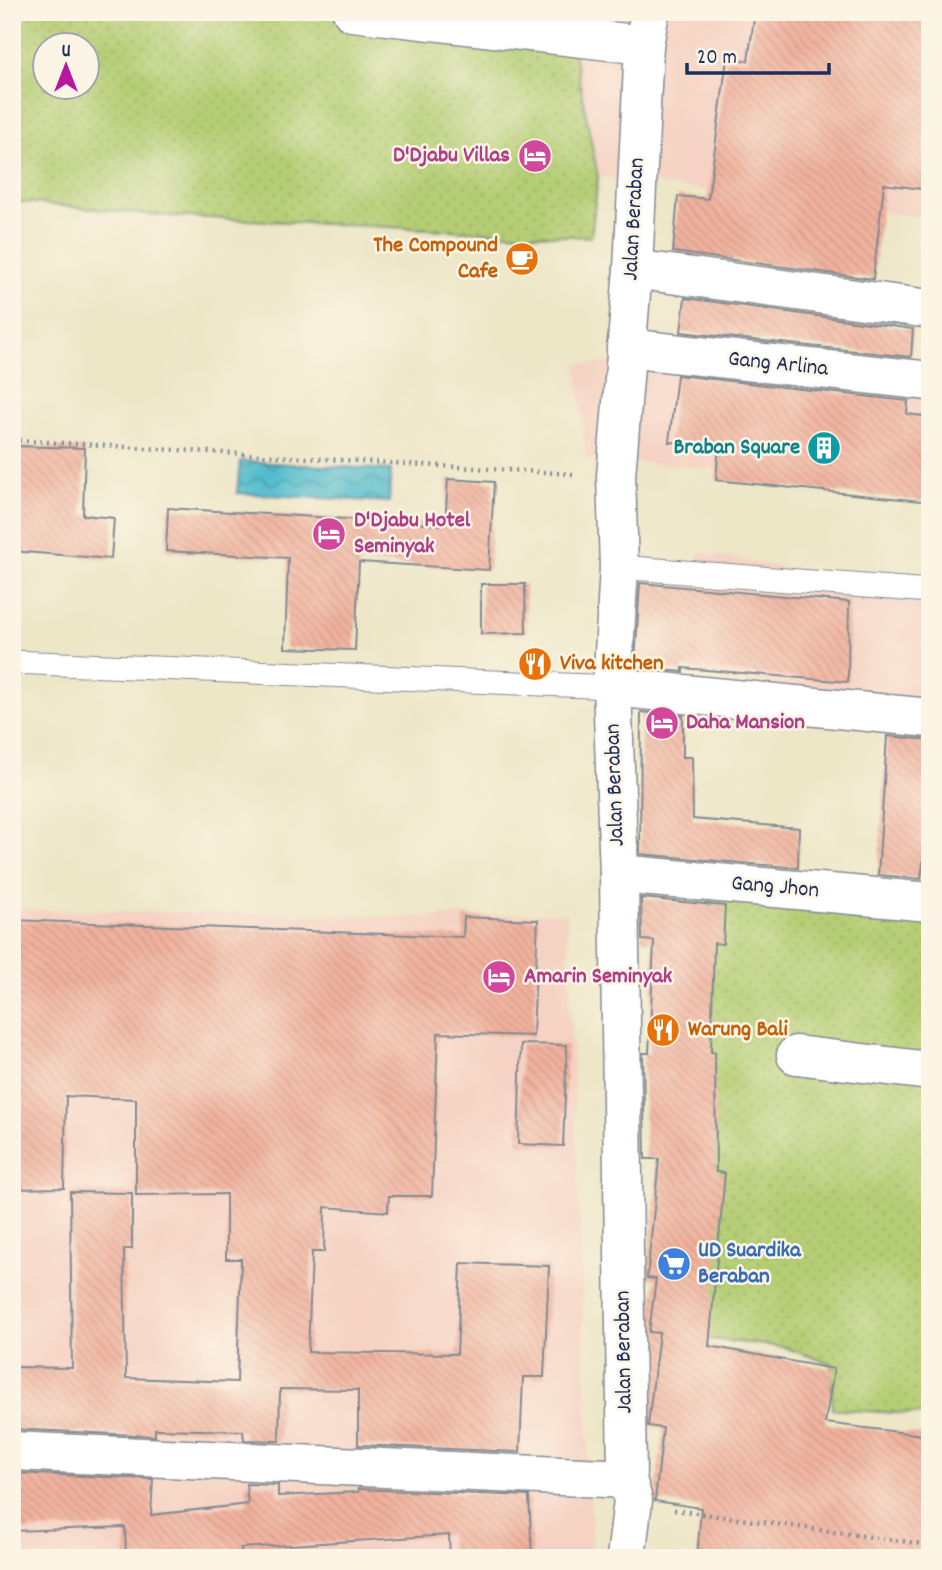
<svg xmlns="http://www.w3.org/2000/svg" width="942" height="1570" font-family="Dekko,sans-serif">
	<defs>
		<pattern id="grass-dots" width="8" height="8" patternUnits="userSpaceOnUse" patternTransform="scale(1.75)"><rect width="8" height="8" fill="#b5ce74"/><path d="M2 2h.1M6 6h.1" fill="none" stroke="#9bb167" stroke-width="1.8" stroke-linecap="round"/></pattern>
		<pattern id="water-waves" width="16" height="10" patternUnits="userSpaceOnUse" patternTransform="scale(1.75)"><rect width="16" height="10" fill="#50bbcc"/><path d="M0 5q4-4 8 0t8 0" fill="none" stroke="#4298a9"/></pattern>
		<pattern id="building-back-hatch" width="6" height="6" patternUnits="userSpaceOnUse" patternTransform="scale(1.75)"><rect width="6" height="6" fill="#f1b29d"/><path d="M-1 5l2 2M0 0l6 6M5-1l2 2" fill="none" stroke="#ce998a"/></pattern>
	</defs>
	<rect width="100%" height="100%" fill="#fcf5e5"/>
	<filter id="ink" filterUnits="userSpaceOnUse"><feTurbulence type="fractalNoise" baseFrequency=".0143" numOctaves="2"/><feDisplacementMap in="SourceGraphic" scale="14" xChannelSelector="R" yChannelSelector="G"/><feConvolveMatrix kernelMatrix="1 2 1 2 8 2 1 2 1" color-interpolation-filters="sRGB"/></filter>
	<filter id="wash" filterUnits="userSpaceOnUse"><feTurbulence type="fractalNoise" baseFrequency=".00686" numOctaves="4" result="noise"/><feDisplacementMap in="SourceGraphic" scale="28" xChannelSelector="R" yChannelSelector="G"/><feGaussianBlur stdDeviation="1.57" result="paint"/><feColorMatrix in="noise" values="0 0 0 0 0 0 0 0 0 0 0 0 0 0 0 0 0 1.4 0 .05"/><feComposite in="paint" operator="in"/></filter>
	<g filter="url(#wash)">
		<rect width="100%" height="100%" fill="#ede6c7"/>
		<path fill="#f5d2c3" d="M566 12H930V218L598 177Z
			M702 360 930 386V486L586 458 577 364Z
			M698 552 930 596V711L734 678 692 675Z
			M12 909 409 917 567 913 593 1558H12Z"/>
		<path fill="url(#grass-dots)" stroke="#687e69" stroke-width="2" fill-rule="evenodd" d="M12 12H566L598 177 591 237 167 216 12 201ZM46 46H88V88H46Z
			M713 873 930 898V1415L832 1409V1364L784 1347 674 1335Z"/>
		<path fill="url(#water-waves)" stroke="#367595" stroke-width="2" d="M240 461 391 470 389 502 237 493Z"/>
		<g id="blocks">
			<path fill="url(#building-back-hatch)" d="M755 12H930V190L884 184 873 279 673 252 678 196 708 199 727 59 748 61Z
				M685 298 913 329 911 357 681 332Z
				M677 375 908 401 907 414 930 417V502L716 480 719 444 669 442Z
				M12 446 85 448 83 515 114 518 111 559 12 551Z
				M448 479 494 482 489 570 359 562 355 650 285 648 288 558 166 551 168 508 445 525Z
				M640 583 849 602 848 682 683 668V672L641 668V663L635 662Z
				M481 584H525L526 633 481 634Z
				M641 712 683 716V757H692L693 819 799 828 798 868 640 854Z
				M887 736 930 740V828H927L921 879 878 875Z
				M641 898 725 906 723 944 714 943 711 1052H715L716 1172 725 1173 709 1346 834 1369 825 1423 930 1436V1558H697L701 1508 655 1501 663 1428 648 1426 659 1333 649 1332 656 1279 647 1278 659 1159H645L643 1053H649L654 941 642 940Z
				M464 917 538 920 533 1036 438 1033 432 1196H389L388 1212 325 1207 324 1252H312L308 1352 457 1354 461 1263 549 1266 544 1377H523L520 1452 358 1445V1390L280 1389 279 1441 244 1440 243 1431 155 1429V1436L12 1429V1367L72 1368 70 1192 132 1193V1249H124L126 1378 237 1382 241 1259H226V1194L136 1195V1099L66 1096 64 1188 12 1189V920L463 937Z
				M521 1044 567 1045 563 1146 518 1144Z
				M12 1473 153 1479 151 1515 248 1504 246 1484 278 1485V1496L358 1492V1489L529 1496 532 1558H450L449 1535 241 1548 242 1558H126L125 1527 12 1531Z"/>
		</g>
	</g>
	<g filter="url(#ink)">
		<use href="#blocks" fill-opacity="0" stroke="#848a92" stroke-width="2"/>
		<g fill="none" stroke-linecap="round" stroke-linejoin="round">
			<g stroke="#848a92" stroke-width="25">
				<path id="service" d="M619 567 930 591
					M12 662 612 687"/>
			</g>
			<g stroke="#848a92" stroke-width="41">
				<path id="minor" d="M352 12 644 45
					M633 269 930 309
					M626 348 930 381
					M612 687 930 718
					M619 874 930 902
					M796 1055 930 1071
					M12 1451 627 1479"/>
			</g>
			<g stroke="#848a92" stroke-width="41">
				<path id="tertiary" d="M626 1558 633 1500 627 1479 619 874 612 687 619 567 616 476 633 269 644 45 650 12"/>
			</g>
			<path stroke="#848a92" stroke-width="4.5" stroke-dasharray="2 5" stroke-linecap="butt" d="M12 440 573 474
				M674 1510 930 1545"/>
			<use href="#service" stroke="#fff" stroke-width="23"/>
			<use href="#minor" stroke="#fff" stroke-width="38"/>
			<use href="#tertiary" stroke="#fff" stroke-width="38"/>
		</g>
	</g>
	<defs>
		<g id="hotel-disc" transform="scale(1.75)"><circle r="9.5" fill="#d1479c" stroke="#fcf5e5"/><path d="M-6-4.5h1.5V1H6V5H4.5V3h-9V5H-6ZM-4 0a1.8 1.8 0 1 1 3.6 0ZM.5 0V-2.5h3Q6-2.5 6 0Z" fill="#fff"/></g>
		<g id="cafe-disc" transform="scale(1.75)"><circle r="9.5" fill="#e8710a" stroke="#fcf5e5"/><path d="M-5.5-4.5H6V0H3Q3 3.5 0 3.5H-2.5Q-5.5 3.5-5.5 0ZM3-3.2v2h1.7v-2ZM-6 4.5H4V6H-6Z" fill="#fff"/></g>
		<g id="building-disc" transform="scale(1.75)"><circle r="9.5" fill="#0f9aa8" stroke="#fcf5e5"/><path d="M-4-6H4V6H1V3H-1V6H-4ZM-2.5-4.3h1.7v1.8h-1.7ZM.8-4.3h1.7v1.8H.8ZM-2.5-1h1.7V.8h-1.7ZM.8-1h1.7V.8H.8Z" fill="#fff"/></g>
		<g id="restaurant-disc" transform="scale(1.75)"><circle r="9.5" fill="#e8710a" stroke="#fcf5e5"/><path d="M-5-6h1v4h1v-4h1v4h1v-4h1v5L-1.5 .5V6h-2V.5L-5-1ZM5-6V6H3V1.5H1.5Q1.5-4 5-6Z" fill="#fff"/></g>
		<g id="supermarket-disc" transform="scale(1.75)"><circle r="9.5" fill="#3f7fe0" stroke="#fcf5e5"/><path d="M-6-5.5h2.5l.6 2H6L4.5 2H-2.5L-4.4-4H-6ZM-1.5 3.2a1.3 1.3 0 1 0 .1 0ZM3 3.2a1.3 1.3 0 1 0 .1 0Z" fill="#fff"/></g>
	</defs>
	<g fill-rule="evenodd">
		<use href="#hotel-disc" x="535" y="156"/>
		<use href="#cafe-disc" x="522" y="259"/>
		<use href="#building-disc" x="824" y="448"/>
		<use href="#hotel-disc" x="329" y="534"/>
		<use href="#restaurant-disc" x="535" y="664"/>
		<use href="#hotel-disc" x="662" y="723"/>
		<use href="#hotel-disc" x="499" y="977"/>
		<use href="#restaurant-disc" x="663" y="1030"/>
		<use href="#supermarket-disc" x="674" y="1264"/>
	</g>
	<g text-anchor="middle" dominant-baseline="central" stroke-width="5" stroke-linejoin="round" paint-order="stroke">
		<g font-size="23" font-weight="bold" fill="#b23c85" stroke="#fcf5e5" text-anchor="start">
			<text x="510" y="156" text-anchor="end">D'Djabu Villas</text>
			<text x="354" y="521">D'Djabu Hotel<tspan x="354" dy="26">Seminyak</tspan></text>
			<text x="686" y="723">Daha Mansion</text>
			<text x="524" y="977">Amarin Seminyak</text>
		</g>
		<g font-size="23" fill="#1b2f5e" stroke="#fcf5e5">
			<text transform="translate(635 219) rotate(-87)">Jalan Beraban</text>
			<text transform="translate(778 365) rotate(6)">Gang Arlina</text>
			<text transform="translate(616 785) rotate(-92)">Jalan Beraban</text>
			<text transform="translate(775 888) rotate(5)">Gang Jhon</text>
			<text transform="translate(625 1352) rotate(-91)">Jalan Beraban</text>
		</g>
		<g font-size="23" font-weight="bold" fill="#c56008" stroke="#fcf5e5" text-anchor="start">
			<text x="498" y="246" text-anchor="end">The Compound<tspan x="498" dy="26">Cafe</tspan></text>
			<text x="560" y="664">Viva kitchen</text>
			<text x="688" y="1030">Warung Bali</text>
		</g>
		<g font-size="23" font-weight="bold" fill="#0d838f" stroke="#fcf5e5" text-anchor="end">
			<text x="800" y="448">Braban Square</text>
		</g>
		<g font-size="23" font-weight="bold" fill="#366cbe" stroke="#fcf5e5" text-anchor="start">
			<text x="698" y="1251">UD Suardika<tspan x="698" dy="26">Beraban</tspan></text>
		</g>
	</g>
	<rect width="942" height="1570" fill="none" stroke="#fcf5e5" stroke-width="42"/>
	<g transform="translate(66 66)"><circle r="33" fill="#fcf5e5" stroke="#a2a6af" stroke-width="2"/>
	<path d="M0-5L12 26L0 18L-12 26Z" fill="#b5179e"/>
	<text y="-10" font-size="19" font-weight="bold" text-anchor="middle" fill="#1b2f5e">U</text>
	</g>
	<path d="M687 63v10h142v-10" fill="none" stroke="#1b2f5e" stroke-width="3.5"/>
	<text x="697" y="63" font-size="21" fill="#1b2f5e" stroke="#fcf5e5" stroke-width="5" paint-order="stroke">20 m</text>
</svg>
